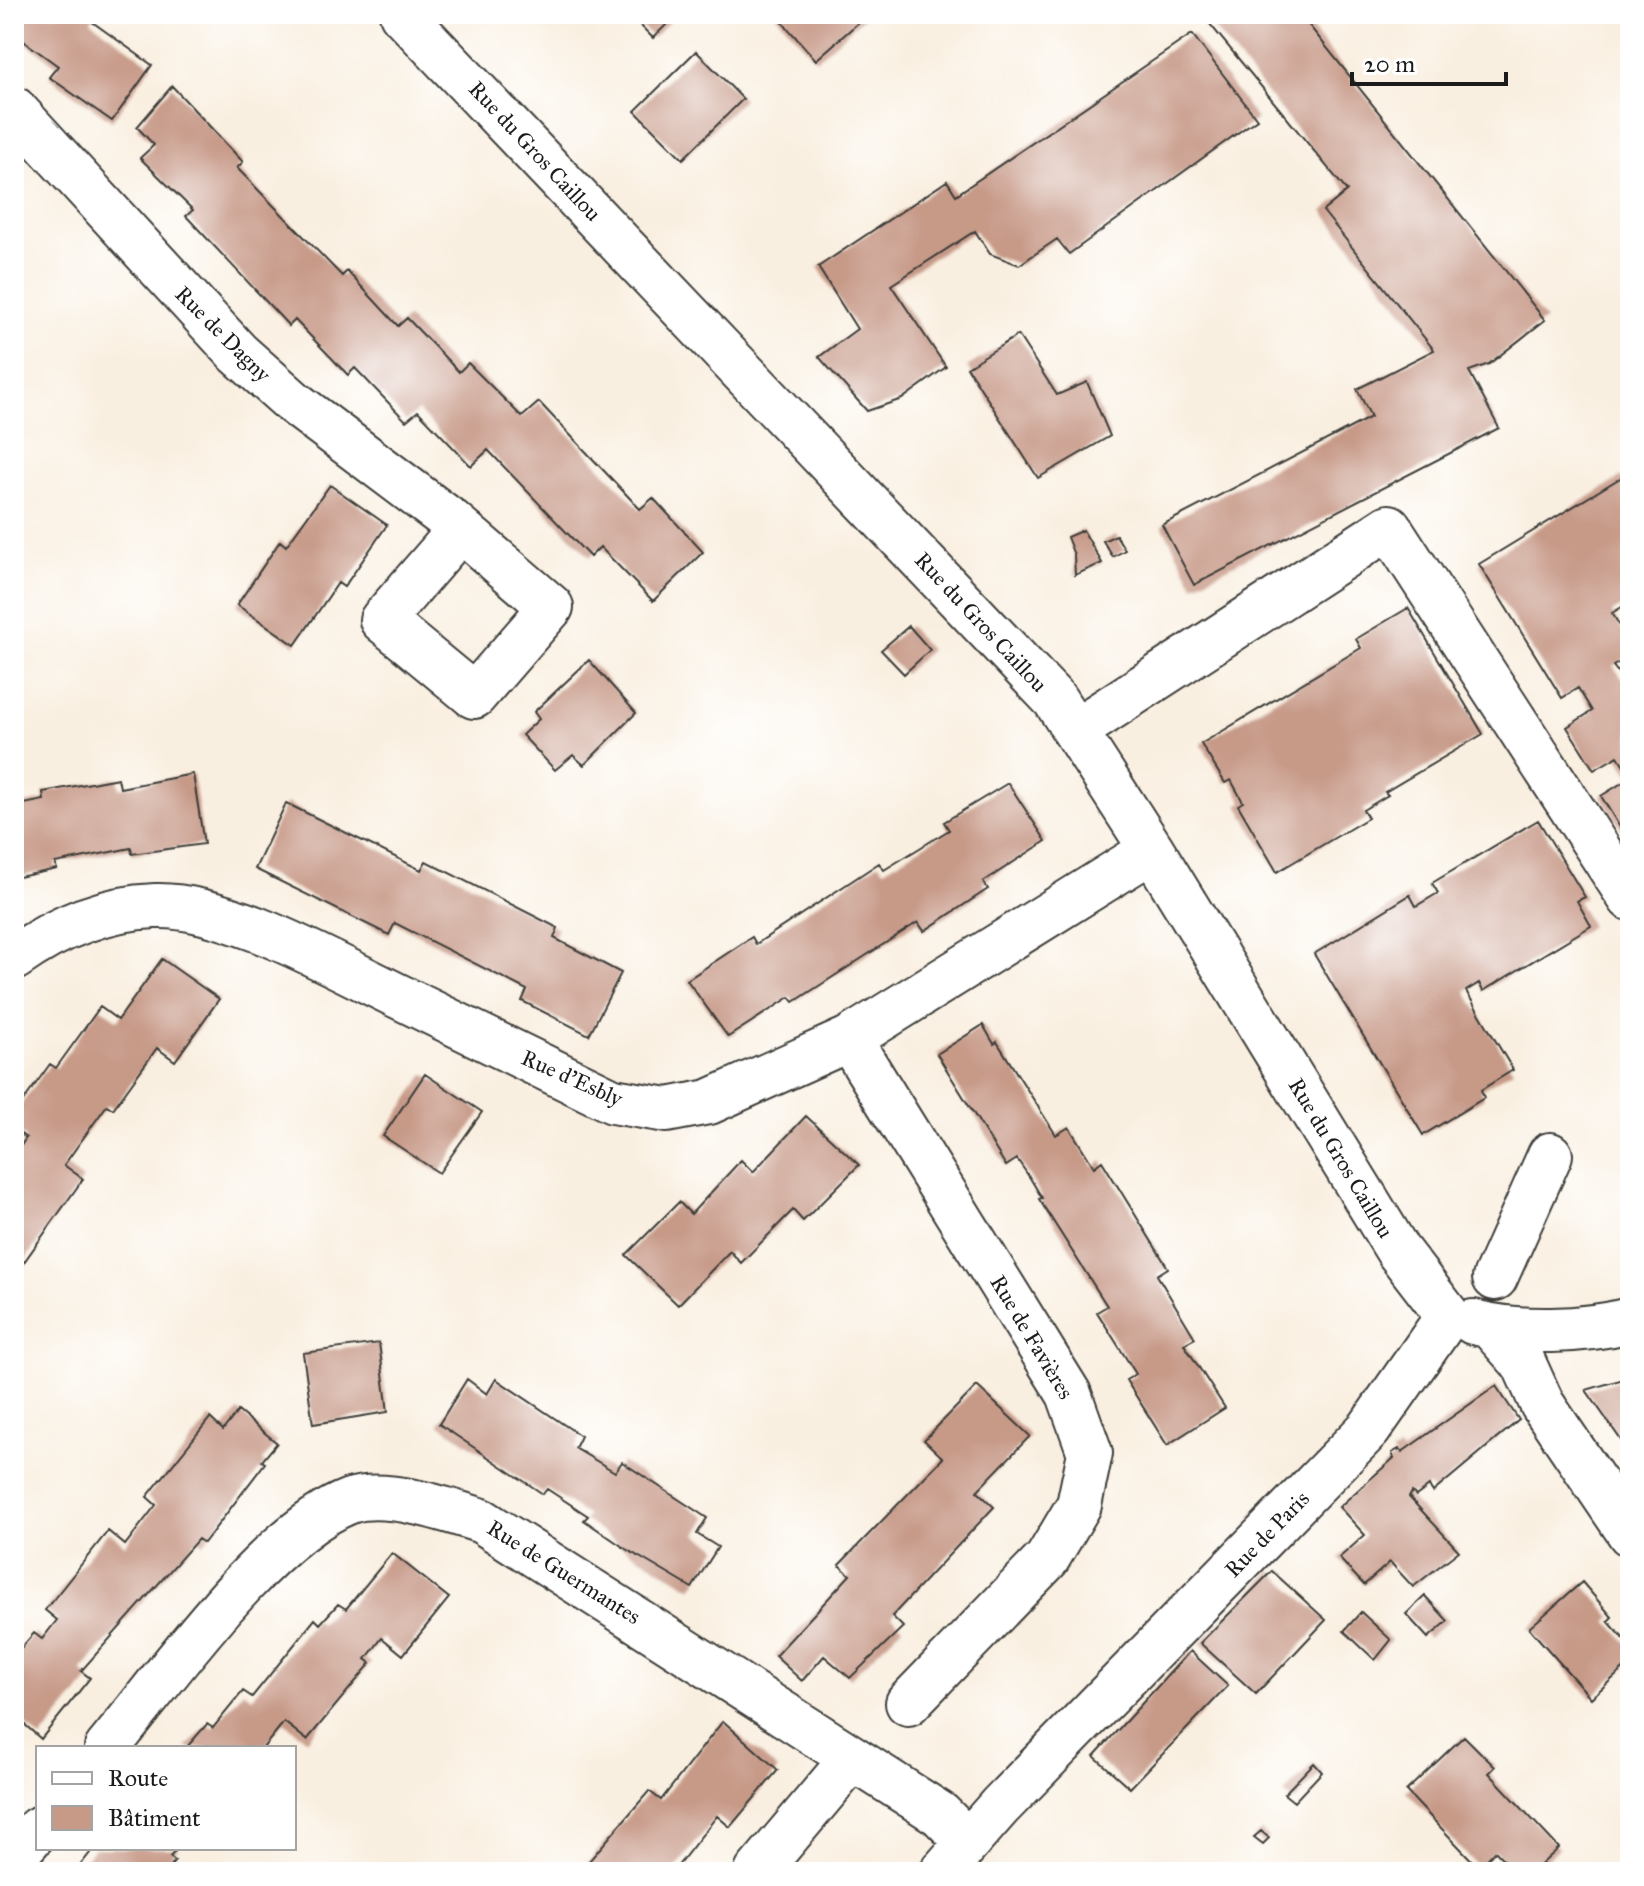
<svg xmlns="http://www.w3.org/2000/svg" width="1644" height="1886" font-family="'IM FELL Great Primer',serif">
	<rect width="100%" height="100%" fill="#fff"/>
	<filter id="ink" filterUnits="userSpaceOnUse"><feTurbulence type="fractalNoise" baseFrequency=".0125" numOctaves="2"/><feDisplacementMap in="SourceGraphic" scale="16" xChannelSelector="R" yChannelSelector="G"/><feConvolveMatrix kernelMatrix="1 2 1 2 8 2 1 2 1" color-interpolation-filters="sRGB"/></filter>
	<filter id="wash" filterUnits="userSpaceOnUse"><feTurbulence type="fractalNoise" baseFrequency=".006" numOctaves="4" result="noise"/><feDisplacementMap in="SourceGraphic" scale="32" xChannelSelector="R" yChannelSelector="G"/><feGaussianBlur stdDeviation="1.8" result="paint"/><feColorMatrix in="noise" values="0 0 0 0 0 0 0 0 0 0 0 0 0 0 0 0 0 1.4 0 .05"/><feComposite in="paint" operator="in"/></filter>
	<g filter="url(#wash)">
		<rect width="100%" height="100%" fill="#f9efe0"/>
		<g id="blocks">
			<path fill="#c79a88" d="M14 14H95L91 21 152 65 112 121 49 77 58 66 14 34Z
				M629 14H677L653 38Z
				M775 14H868L816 60Z
				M1221 14H1300L1545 320 1489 364 1469 371 1499 428 1194 585 1162 525 1371 417 1357 389 1434 350 1323 211 1347 191 1209 23Z
				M1192 34 1257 119 1069 254 1057 239 1019 265 990 254 975 231 891 285 946 367 902 399 867 411 819 357 857 329 818 267 947 181 956 195Z
				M696 51 743 99 683 159 635 111Z
				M172 86 243 162 237 168 342 276 347 271 398 326 407 318 459 372 468 363 522 417 539 402 640 509 653 498 703 552 653 601 600 547 590 557 488 450 471 466 418 411 406 421 355 368 348 375 295 320 289 326 186 216 193 210 140 158 154 145 137 127Z
				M1018 335 1057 395 1087 382 1110 436 1038 478 967 367Z
				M1630 472V602L1612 613 1630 642V656L1613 666 1630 688V775L1618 756 1594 770 1567 727 1592 711 1578 688 1562 698 1479 564Z
				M330 485 387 525 344 587 338 583 295 645 237 605 280 541 286 546Z
				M1083 530 1102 563 1075 575 1074 555 1067 537Z
				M1116 535 1125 550 1113 557 1103 541Z
				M1408 608 1483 734 1385 792 1388 795 1363 810 1368 818 1277 872 1238 805 1243 802 1231 780 1225 783 1201 744 1361 648 1356 639Z
				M909 626 930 650 904 674 881 650Z
				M589 660 636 713 584 765 573 755 555 770 522 735 539 719 534 712Z
				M193 774 204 844 132 854 131 848 55 863 57 869 14 878V806L44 800 43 792 118 778 120 788Z
				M1630 778V844L1601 796Z
				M1008 783 1046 841 983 882 988 889 924 931 918 922 794 1002 790 997 728 1037 687 980 752 937 756 944 879 863 884 870 949 830 944 822Z
				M286 803 421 870 426 861 558 928 554 938 621 973 589 1035 522 1001 527 990 395 923 389 935 255 869Z
				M1538 820 1585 897 1577 901 1591 926 1483 991 1479 983 1466 991 1513 1070 1481 1090 1484 1098 1423 1135 1314 954 1410 895 1416 906 1438 893 1432 883Z
				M162 959 219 999 175 1061 157 1048 113 1109 107 1105 64 1165 83 1179 14 1276V1156L26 1138 14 1129V1114L50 1064 56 1068 100 1007 118 1020Z
				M983 1025 994 1044 997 1042 1056 1135 1069 1127 1094 1167 1102 1161 1168 1268 1157 1275 1195 1338 1184 1344 1225 1408 1167 1445 1126 1380 1136 1374 1097 1312 1107 1306 1039 1199 1042 1198 1030 1178 1017 1159 1006 1166 937 1054Z
				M425 1074 482 1112 439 1173 383 1136Z
				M806 1116 859 1165 803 1221 793 1210 741 1263 730 1251 678 1305 626 1255 679 1202 691 1214 741 1160 753 1172Z
				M1630 1162V1186H1629L1623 1164Z
				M379 1343 388 1412 313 1424 303 1353Z
				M1630 1377V1453L1586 1390Z
				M467 1379 487 1394 496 1379 581 1436 575 1448 615 1472 622 1462 707 1518 697 1534 718 1547 692 1588 626 1549 584 1520 588 1516 547 1489 543 1494 439 1424Z
				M977 1386 1030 1436 977 1491 994 1507 892 1616 903 1627 850 1678 824 1656 802 1681 775 1656 850 1575 839 1565 943 1458 924 1440Z
				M1496 1386 1519 1420 1433 1492 1429 1486 1416 1496 1412 1492 1409 1497 1459 1551 1413 1587 1390 1562 1364 1585 1339 1558 1365 1535 1339 1507 1394 1458 1392 1453 1399 1449 1402 1452Z
				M238 1411 277 1443 262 1461 265 1463 204 1543 198 1539 81 1671 90 1678 41 1739 14 1715V1656L34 1633 42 1639 57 1620 45 1610 108 1531 125 1545 156 1505 147 1497 210 1418 223 1430Z
				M392 1553 449 1598 403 1655 382 1638 366 1659 371 1663 307 1740 284 1722 263 1748H186L207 1724 213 1728 243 1691 252 1697 315 1619 320 1624 338 1604 346 1609Z
				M1272 1571 1326 1620 1256 1694 1200 1643Z
				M1582 1582 1612 1617 1608 1621 1630 1646V1663L1591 1698 1529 1628Z
				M1425 1596 1448 1621 1428 1638 1406 1614Z
				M1361 1612 1391 1640 1375 1660 1344 1631Z
				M1190 1651 1228 1686 1130 1788 1094 1756Z
				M723 1721 778 1770 730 1827 717 1816 673 1872H587L583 1868 649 1791 661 1800Z
				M1464 1736 1495 1767 1489 1773 1559 1848 1533 1872H1515L1495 1851 1479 1868 1406 1791Z
				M1314 1763 1322 1772 1294 1802 1284 1794Z
				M1261 1831 1269 1838 1263 1844 1254 1837Z
				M94 1848H178L170 1857 175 1861 166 1872H75Z"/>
		</g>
	</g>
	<g filter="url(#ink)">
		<use href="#blocks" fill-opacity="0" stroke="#3d3c39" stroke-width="2"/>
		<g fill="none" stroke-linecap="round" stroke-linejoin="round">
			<g stroke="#3d3c39" stroke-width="48">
				<path id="minor" d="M402 14 1055 700 1152 850 1398 1251 1448 1316
					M14 109 238 353 293 402 451 521 551 607 474 696 382 620 460 530
					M1075 731 1389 527 1630 898
					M14 958C56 928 103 908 155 906 224 903 332 964 394 994 467 1029 540 1065 613 1101L667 1110 709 1102 849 1039 1152 850
					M849 1039 1069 1394 1090 1453 1079 1505 1047 1559 908 1703
					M1495 1278 1550 1155
					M1473 1322C1520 1334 1583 1332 1630 1320
					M1491 1327 1524 1364 1542 1404 1630 1534
					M107 1748C166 1677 266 1533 350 1501 385 1489 448 1510 482 1521L940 1814 967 1841
					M14 1856 38 1829
					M757 1872 852 1759
					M942 1872 1000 1806 1369 1429 1448 1316"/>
			</g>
			<use href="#minor" stroke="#fff" stroke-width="44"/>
		</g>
	</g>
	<g text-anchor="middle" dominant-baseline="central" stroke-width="6" stroke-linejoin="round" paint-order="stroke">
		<g font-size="22" fill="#1c1c1c" stroke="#fff">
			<text transform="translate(535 151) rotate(47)">Rue du Gros Caillou</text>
			<text transform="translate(223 334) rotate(45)">Rue de Dagny</text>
			<text transform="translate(981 622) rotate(47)">Rue du Gros Caillou</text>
			<text transform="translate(572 1078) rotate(24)">Rue d'Esbly</text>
			<text transform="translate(1341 1158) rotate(59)">Rue du Gros Caillou</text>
			<text transform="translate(1032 1337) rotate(59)">Rue de Favières</text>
			<text transform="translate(1267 1534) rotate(-46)">Rue de Paris</text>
			<text transform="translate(564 1572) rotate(32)">Rue de Guermantes</text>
		</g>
	</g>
	<rect width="1644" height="1886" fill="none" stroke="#fff" stroke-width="48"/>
	<rect x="36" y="1746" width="260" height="104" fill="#ffffff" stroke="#a4a4a4" stroke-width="2"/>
	<rect x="52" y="1772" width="40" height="12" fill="#ffffff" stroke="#a4a4a4" stroke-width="2"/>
	<text x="108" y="1786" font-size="24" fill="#1c1c1c">Route</text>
	<rect x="52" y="1806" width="40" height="24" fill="#c79a88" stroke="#a4a4a4" stroke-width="2"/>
	<text x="108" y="1826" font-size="24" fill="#1c1c1c">Bâtiment</text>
	<path d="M1352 72v12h154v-12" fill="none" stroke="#1c1c1c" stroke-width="4"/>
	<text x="1364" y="72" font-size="24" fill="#1c1c1c" stroke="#ffffff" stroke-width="6" paint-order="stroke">20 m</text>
</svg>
